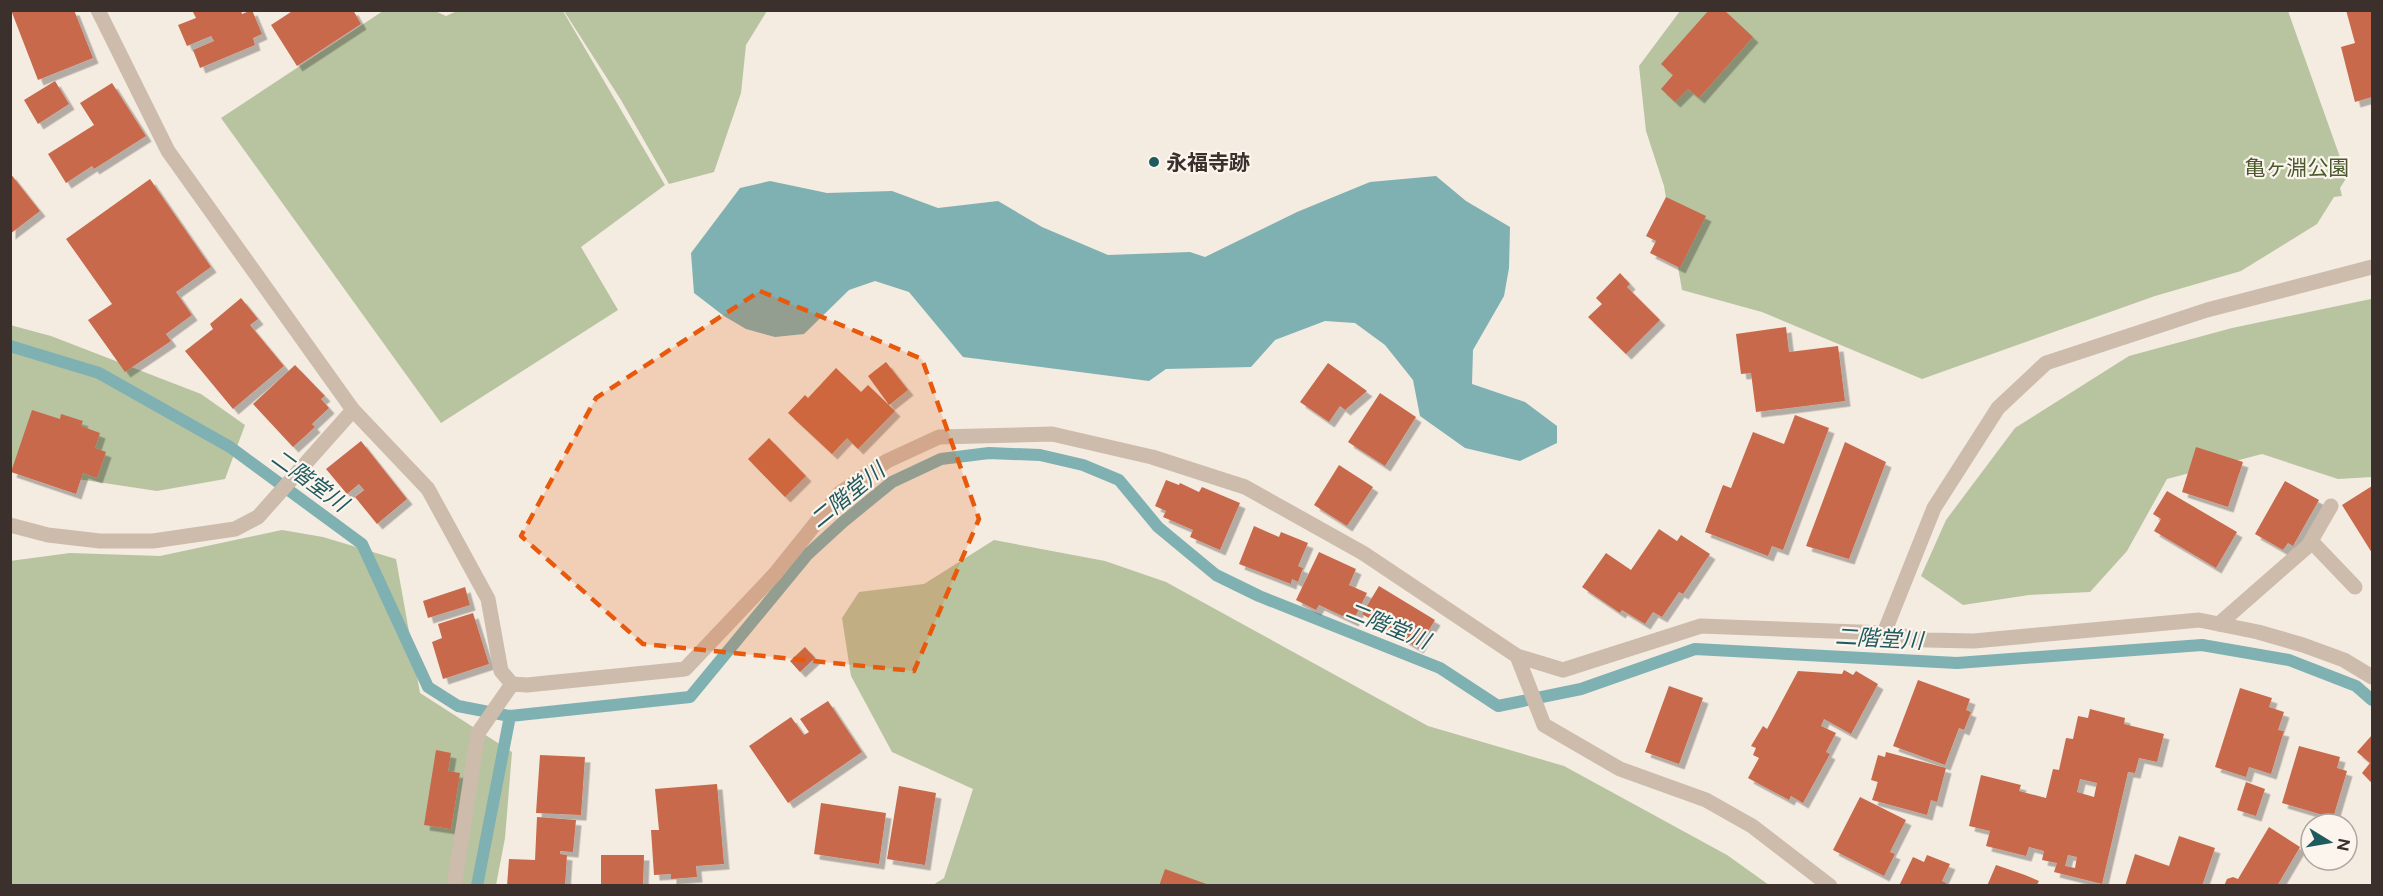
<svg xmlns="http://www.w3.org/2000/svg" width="2383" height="896" font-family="'Public Sans','Noto Sans JP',sans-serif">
	<defs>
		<filter id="shadow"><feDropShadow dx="5.5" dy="5.5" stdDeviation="0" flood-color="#0004"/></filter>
	</defs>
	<rect width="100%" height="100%" fill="#f4ebe1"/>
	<path fill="#b8c4a0" d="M457 11H563L665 185 581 247 618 310 441 423 221 118 383 11H435L446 16Z
		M564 11H767L746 45 741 93 714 172 669 184 621 100Z
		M1680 11H2288L2347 177 2340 188 2342 196 2334 197 2317 224 2241 271 2155 296 1922 379 1762 312 1682 290 1664 186 1646 131 1639 66Z
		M2371 299 2372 477 2338 479 2262 454 2167 479 2127 551 2090 592 2029 595 1963 605 1921 576 1946 520 2015 428 2129 356 2232 328Z
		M10 325 51 336 201 394 245 425 225 479 157 491 11 469Z
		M282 530 323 537 396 559 420 693 512 752 505 838 496 885H11L10 561 70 553 160 556Z
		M994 540 1105 561 1166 582 1428 726 1564 766 1727 855 1769 885H933L944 878 973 789 892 752 851 676 842 618 859 592 924 584Z"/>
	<path fill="#7fb0b2" d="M1436 176 1466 201 1510 227 1509 268 1504 296 1473 350 1472 384 1525 402 1557 426V443L1520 461 1465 448 1420 416 1413 380 1385 345 1355 323 1325 321 1275 340 1251 367 1166 369 1149 381 963 357 909 292 875 281 849 290 804 334 775 337 746 329 724 316 694 293 691 253 740 188 770 181 827 193 892 191 938 208 998 201 1042 227 1108 255 1190 252 1205 257 1297 212 1370 182Z"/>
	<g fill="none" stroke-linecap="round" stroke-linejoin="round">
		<path stroke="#7fb0b2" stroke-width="12" d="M10 346 99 373 230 447 362 544 428 687 458 706 510 716 690 697 808 554 843 522 892 482 941 459 989 453 1040 455 1083 465 1119 480 1158 527 1216 575 1259 596 1440 668 1498 706 1581 689 1695 649 1957 663 2202 645 2289 660 2356 686 2372 700
			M477 886 510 716"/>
	</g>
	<path fill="#c8694b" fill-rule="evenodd" filter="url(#shadow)" d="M11 10H74L93 58 38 80Z
		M192 10H241L242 14 252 10 262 34 253 38 255 45 200 68 193 50 214 41 211 36 187 46 178 25 196 18Z
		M294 10H353L361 24 297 66 271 25Z
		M1709 10H1724L1753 37 1699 98 1688 89 1675 102 1661 89 1673 75 1661 64Z
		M2346 10H2372V97L2355 102 2341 47 2355 43Z
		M55 81 69 104 38 124 24 100Z
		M112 83 146 136 94 169 92 166 66 183 48 154 94 125 80 103Z
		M10 173 40 211 10 234Z
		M150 179 211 267 176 292 192 315 166 334 171 341 125 372 88 320 112 304 66 239Z
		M1666 197 1706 216 1680 268 1650 253 1656 241 1646 236Z
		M1620 273 1630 284 1627 287 1660 320 1626 354 1588 317 1602 304 1596 298Z
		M241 298 258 319 250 325 284 366 233 409 185 351 213 329 210 324Z
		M1786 327 1789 352 1838 346 1845 401 1756 412 1751 373 1741 374 1736 334Z
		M886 362 908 390 889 405 868 376Z
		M1328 363 1367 391 1345 410 1340 406 1329 422 1300 402Z
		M295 365 325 396 321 399 329 408 312 424 315 427 293 447 253 404Z
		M836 368 861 392 868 385 895 411 858 449 847 438 832 454 788 413 805 395 808 398Z
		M1380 393 1416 417 1385 466 1348 442Z
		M32 410 60 419 61 414 83 421 81 426 100 433 95 448 106 452 97 478 83 473 76 494 11 472Z
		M1795 415 1829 428 1783 550 1772 546 1768 556 1705 532 1723 485 1731 488 1753 432 1784 444Z
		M769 438 806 476 785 497 748 459Z
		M361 441 407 499 377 524 355 497 364 490 359 484 347 494 326 469Z
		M1845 442 1886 462 1849 559 1806 546Z
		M2196 447 2243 462 2228 507 2182 492Z
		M1339 465 1373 487 1347 526 1314 505Z
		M1166 480 1179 485 1180 483 1199 492 1202 487 1240 503 1220 550 1190 537 1193 530 1163 517 1166 511 1155 506Z
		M2285 481 2319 500 2293 546 2288 543 2283 550 2255 534Z
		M2372 486V553L2342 505Z
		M2167 491 2237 532 2216 568 2154 531 2161 519 2153 514Z
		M1254 526 1279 537 1281 532 1308 543 1298 566 1303 568 1298 582 1292 579 1291 584 1239 564Z
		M1659 529 1677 541 1681 535 1710 554 1683 594 1679 592 1662 617 1653 612 1645 624 1622 610 1620 613 1582 587 1606 553 1631 570Z
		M1319 552 1356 569 1349 585 1367 593 1353 621 1319 605 1316 610 1296 600Z
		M1379 586 1435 620 1418 648 1362 614Z
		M465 587 470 605 428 618 423 601Z
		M473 613 489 664 443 679 432 642 442 638 438 624Z
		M805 647 815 658 800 672 790 661Z
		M1844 670 1853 675 1856 671 1878 684 1851 734 1824 719 1821 726 1836 733 1826 752 1830 754 1803 803 1791 796 1789 800 1748 778 1759 758 1753 755 1756 748 1751 746 1763 726 1767 729 1798 671 1842 674Z
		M1918 680 1970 699 1966 710 1971 712 1964 730 1959 728 1945 765 1893 746Z
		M1669 686 1703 698 1679 764 1645 752Z
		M2240 688 2272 698 2269 707 2284 712 2278 730 2284 731 2271 774 2249 767 2246 777 2215 767Z
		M828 701 862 752 788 803 749 746 791 717 804 735 809 732 800 719Z
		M2090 709 2125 718 2124 724 2164 734 2157 762 2139 758 2135 773 2128 772 2102 884 2054 872 2057 863 2042 860 2044 851 2029 847 2026 856 1986 846 1990 831 1969 826 1981 775 2021 785 2019 791 2046 798 2053 769 2059 770 2066 738 2073 739 2078 716 2088 718ZM2080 779 2097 783 2094 797 2077 792ZM2068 855 2077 857 2075 868 2065 866Z
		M2372 735V783L2362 773 2370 763 2357 752Z
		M2299 746 2340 757 2337 768 2347 771 2333 818 2282 803Z
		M436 750 451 753 448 771 460 773 451 829 424 825Z
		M1886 752 1946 768 1937 802 1931 800 1927 815 1872 800 1878 782 1871 780 1878 755 1885 757Z
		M540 755 585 757 581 815 536 813Z
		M2246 782 2265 789 2256 816 2237 810Z
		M717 784 724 864 696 866 697 877 671 879V874L654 875 651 830H659L655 789Z
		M899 786 936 793 925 865 887 859Z
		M1860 797 1906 820 1890 852 1895 854 1884 876 1833 850Z
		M821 803 886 813 879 864 814 854Z
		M537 817 576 820 573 852 560 851V854L567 855 565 886H507L509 859 535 860Z
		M2269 827 2300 847 2277 886H2224L2227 879 2233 877 2238 879Z
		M2179 836 2215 848 2202 886H2125L2135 854 2169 866Z
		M601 855H644L643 885H601Z
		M1927 855 1950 864 1942 881 1946 883V886H1899L1913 857 1924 862Z
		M1996 865 2025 875 2039 881 2036 886H1987Z
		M1165 869 1209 885V886H1159Z"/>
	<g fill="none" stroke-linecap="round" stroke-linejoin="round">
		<path stroke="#cdbbac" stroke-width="15" d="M2311 541 2355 587
			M2219 624 2308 546 2331 506"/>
		<path stroke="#cdbbac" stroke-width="15" d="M98 10 168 151 353 410 428 489 488 599 501 671 512 684 527 685 685 669 775 574 840 493 887 461 939 437 1052 434 1152 457 1245 487 1363 553 1517 656 1563 670 1701 626 1884 633 1927 640 1974 641 2199 620 2258 632 2303 645 2344 660 2372 677
			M10 525 48 535 100 541H153L235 529 258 517 353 410
			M1884 633 1934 508 1998 408 2046 363 2207 310 2372 267
			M1517 656 1544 725 1620 769 1706 800 1752 826 1830 886
			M454 886 478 733 512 684"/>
	</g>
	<path fill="#e8590c" fill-opacity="0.2" stroke="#e8590c" stroke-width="4.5" stroke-dasharray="12 8" stroke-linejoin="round" d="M760 291 922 359 979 519 914 671 643 644 521 536 596 398Z"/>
	<circle fill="#1f5a5e" stroke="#fbf5ee" stroke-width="2" cx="1154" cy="162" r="6"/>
	<g text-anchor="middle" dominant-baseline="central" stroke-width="4.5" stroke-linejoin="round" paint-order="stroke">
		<g font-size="21" font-weight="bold" fill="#3b302b" stroke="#fbf5ee" text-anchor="start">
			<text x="1166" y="162">永福寺跡</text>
		</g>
		<g font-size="21" fill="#4a5a2e" stroke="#fbf5ee">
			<text x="2297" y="167">亀ヶ淵公園</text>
		</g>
		<g font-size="22" font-style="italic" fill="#1f5a5e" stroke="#fbf5ee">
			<text transform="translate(310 480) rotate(36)">二階堂川</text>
			<text transform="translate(847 495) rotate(-39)">二階堂川</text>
			<text transform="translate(1388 625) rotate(22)">二階堂川</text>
			<text transform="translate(1879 638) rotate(3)">二階堂川</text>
		</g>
	</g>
	<rect width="2383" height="896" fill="none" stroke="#3b302b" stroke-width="24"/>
	<g transform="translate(2329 842) rotate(101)"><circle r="28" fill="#fbf5ee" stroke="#aea6a0" stroke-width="1.5"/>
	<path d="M0-4.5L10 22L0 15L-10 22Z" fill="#1f5a5e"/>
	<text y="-9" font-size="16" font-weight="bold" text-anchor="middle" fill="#3b302b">N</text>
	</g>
</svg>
